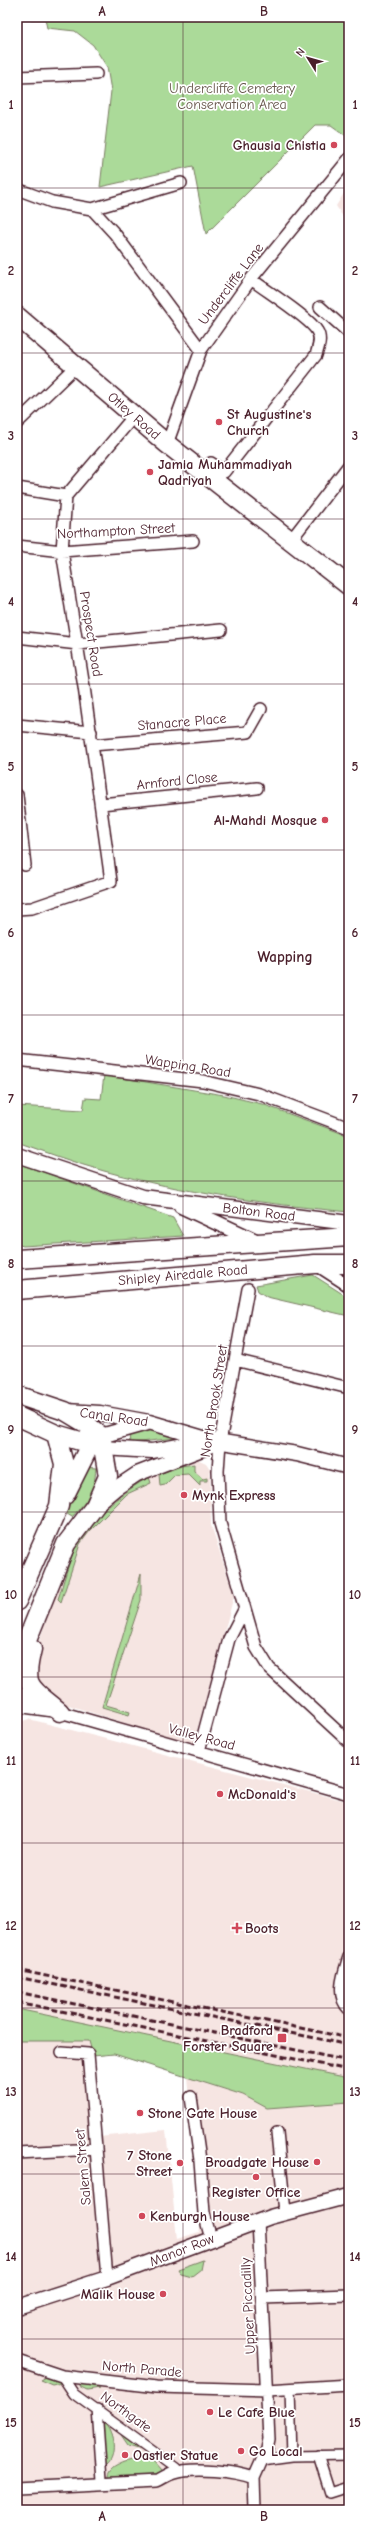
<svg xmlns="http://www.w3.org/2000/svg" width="366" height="2527" font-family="'Comic Neue',sans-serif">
	<rect width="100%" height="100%" fill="#fff"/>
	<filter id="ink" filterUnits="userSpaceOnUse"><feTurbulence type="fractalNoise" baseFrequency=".025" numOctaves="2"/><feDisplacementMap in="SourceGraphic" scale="8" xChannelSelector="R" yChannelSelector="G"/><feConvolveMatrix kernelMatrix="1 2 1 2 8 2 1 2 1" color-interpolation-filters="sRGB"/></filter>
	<g filter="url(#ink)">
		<path fill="#f6e5e2" d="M349 185V226L336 206Z
			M195 1458 206 1463 210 1469 211 1525 234 1596 193 1745 62 1703 38 1688 31 1665 73 1542 87 1522 122 1487Z
			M29 1719 349 1802V1908L342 1939 349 1941V2078L17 2010V1723Z
			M17 2041H89L93 2056 99 2137 166 2130 177 2239 199 2232 201 2224 187 2077 243 2095 267 2108 349 2102V2510H17Z"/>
		<path fill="#abda99" stroke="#7a7c62" d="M17 17H349V138L331 125H315L206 234 193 166 100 187 111 91 107 67 93 45 75 31 47 28 45 19 17 20Z
			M104 1075 224 1095 262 1104 349 1136V1212C266 1204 184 1193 104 1171 74 1163 46 1152 17 1142V1106L83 1110 85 1098 101 1099Z
			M17 1163 173 1218 183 1236 23 1246 17 1244Z
			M313 1275 349 1298V1316L267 1297 258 1291 256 1285Z
			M147 1429 177 1432V1438L130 1443 129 1435Z
			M194 1464V1471L203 1479 207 1478V1481H200V1486L188 1474 175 1475 165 1485 160 1486 159 1474 181 1466Z
			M83 1467 96 1468C94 1493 90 1497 72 1517L64 1512Z
			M149 1477 151 1483 127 1494 89 1532 80 1544 61 1602 58 1599C64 1582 68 1563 76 1546 88 1521 125 1490 149 1477Z
			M141 1574V1600L106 1705 130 1712 129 1715 102 1707Z
			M17 2009 349 2078V2102L267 2108 243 2095 114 2054 93 2056 89 2041H17Z
			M203 2260 201 2270 192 2277 181 2274 178 2269Z
			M46 2377 60 2379 62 2383 53 2385 41 2380Z
			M80 2383 100 2388 87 2390 79 2386Z
			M101 2420C114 2427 118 2456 107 2465H105Z
			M119 2432 142 2447V2449L128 2445Z
			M138 2460 153 2462 162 2472 154 2475 109 2478C108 2466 128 2461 138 2460Z"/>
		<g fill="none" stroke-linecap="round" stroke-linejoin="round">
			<g stroke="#4a1f2b" stroke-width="12">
				<path id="pedestrian" d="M62 2376 74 2394 176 2468
					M290 2389 292 2456
					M97 2409 102 2480
					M318 2455 330 2493 349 2487
					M262 2460 292 2456 349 2455"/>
			</g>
			<g stroke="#4a1f2b" stroke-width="14">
				<path id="minor" d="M17 77 96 74
					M17 189 52 202 92 209 181 183
					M92 209 115 234 201 350
					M320 307 349 333
					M17 423 76 366
					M167 444 201 350 251 279 349 159
					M211 463 224 472 316 355C318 348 322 339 317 331 310 318 265 290 251 279
					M17 488 66 496
					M291 540 349 465
					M17 546 62 551 193 541
					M17 637 78 644 221 630
					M17 725 91 732
					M92 745 248 732 261 709
					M17 795 25 865
					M101 804 257 788
					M17 909 32 908 111 881 84 687 62 551 66 496 134 416
					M17 1060 203 1081 259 1094 349 1128
					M318 1266 349 1286
					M248 1289 220 1442 218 1471 220 1523 256 1647 269 1668 349 1742
					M235 1360 349 1388
					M17 1692 43 1704
					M17 1706 60 1712 349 1794
					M199 1751 229 1639 244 1610
					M349 1957C344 1973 335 1995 349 2009
					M62 2052 88 2054 107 2278
					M191 2097 200 2160 204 2213 211 2239
					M277 2133 285 2212
					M17 2153 96 2149
					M263 2298 349 2295
					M17 2361 62 2376 157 2387 267 2390 349 2385
					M17 2488 157 2481C162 2479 168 2474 174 2473 194 2467 234 2471 254 2478
					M255 2510 254 2478 267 2449 269 2439 258 2221"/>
			</g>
			<g stroke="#4a1f2b" stroke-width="17">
				<path id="tertiary" d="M17 1155 143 1197 349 1223
					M181 1206 260 1243
					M66 1411 100 1413 149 1422 210 1440 297 1454 349 1467
					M101 1436 147 1423
					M104 1448 152 1451 206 1441
					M97 1504 116 1488 137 1474 220 1442
					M17 2307 107 2278 270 2217 349 2196"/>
			</g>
			<g stroke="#4a1f2b" stroke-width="21">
				<path id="primary" d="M17 316 167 444 349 586
					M17 1259 349 1237
					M17 1290 315 1264H349
					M17 1395 65 1411 85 1423 101 1436 108 1476 95 1506 66 1544 17 1665
					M17 1416 56 1434 104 1448
					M65 1495 91 1443 101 1436
					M17 1601 59 1506 64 1464 56 1434
					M32 1649C22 1689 31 1687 60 1712"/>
			</g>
			<use href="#pedestrian" stroke="#fff" stroke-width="9"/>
			<use href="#minor" stroke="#fff" stroke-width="11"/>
			<use href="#tertiary" stroke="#fff" stroke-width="14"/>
			<use href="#primary" stroke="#fff" stroke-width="18"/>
			<path stroke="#4a1f2b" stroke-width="3" stroke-dasharray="6 3" stroke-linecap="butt" d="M17 1970 349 2038
				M17 1977 349 2045
				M17 1992 349 2061
				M17 2002 349 2070"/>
		</g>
	</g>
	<path fill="none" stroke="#4a1f2b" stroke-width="1" stroke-opacity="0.55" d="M183 17V2510M17 188H349M17 353H349M17 519H349M17 684H349M17 850H349M17 1015H349M17 1181H349M17 1346H349M17 1512H349M17 1677H349M17 1843H349M17 2008H349M17 2174H349M17 2339H349"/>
	<g fill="#d1495b" stroke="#fff" stroke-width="1.5">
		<circle cx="334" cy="145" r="4"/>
		<circle cx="219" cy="422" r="4"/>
		<circle cx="150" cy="472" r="4"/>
		<circle cx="325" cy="820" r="4"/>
		<circle cx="184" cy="1495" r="4"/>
		<circle cx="220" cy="1794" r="4"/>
		<path d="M235 1922h4v4h4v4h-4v4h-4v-4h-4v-4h4z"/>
		<rect x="277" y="2033" width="10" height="10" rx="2"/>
		<circle cx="140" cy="2113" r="4"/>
		<circle cx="317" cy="2162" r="4"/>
		<circle cx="180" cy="2163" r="4"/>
		<circle cx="256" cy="2177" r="4"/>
		<circle cx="142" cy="2216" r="4"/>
		<circle cx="163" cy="2294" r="4"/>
		<circle cx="210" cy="2412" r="4"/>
		<circle cx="241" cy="2451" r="4"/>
		<circle cx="125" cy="2455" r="4"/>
	</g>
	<g text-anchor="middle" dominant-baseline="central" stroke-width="3.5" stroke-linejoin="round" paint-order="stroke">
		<g font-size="14" fill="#67574c" stroke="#fff">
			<text x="232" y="88">Undercliffe Cemetery<tspan x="232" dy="16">Conservation Area</tspan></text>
		</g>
		<g font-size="14" font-weight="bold" fill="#4a1f2b" stroke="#fff" text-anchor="start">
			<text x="326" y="145" text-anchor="end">Ghausia Chistia</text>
			<text x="227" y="414">St Augustine's<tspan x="227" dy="16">Church</tspan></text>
			<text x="158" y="464">Jamia Muhammadiyah<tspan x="158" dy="16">Qadriyah</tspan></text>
			<text x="317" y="820" text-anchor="end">Al‐Mahdi Mosque</text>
			<text x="192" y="1495">Mynk Express</text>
			<text x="228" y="1794">McDonald's</text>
			<text x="245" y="1928">Boots</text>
			<text x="273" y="2030" text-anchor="end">Bradford<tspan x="273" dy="16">Forster Square</tspan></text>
			<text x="148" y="2113">Stone Gate House</text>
			<text x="172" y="2155" text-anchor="end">7 Stone<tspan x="172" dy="16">Street</tspan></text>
			<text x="309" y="2162" text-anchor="end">Broadgate House</text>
			<text x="256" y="2192" text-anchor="middle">Register Office</text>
			<text x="150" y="2216">Kenburgh House</text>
			<text x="155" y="2294" text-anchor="end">Malik House</text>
			<text x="218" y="2412">Le Cafe Blue</text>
			<text x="249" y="2451">Go Local</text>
			<text x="133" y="2455">Oastler Statue</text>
		</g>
		<g font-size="14" fill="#4a1f2b" stroke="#fff">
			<text transform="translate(231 284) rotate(-53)">Undercliffe Lane</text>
			<text transform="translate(134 416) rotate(41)">Otley Road</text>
			<text transform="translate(116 531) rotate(-3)">Northampton Street</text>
			<text transform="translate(91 634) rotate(81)">Prospect Road</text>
			<text transform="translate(182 722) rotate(-5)">Stanacre Place</text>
			<text transform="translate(177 781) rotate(-6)">Arnford Close</text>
			<text transform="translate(188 1066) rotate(9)">Wapping Road</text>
			<text transform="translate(259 1212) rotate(7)">Bolton Road</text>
			<text transform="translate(183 1275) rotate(-5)">Shipley Airedale Road</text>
			<text transform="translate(214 1401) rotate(-81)">North Brook Street</text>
			<text transform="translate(114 1417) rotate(8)">Canal Road</text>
			<text transform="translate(202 1737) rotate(15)">Valley Road</text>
			<text transform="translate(83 2167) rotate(-95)">Salem Street</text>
			<text transform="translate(182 2250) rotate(-21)">Manor Row</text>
			<text transform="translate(248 2306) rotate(-93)">Upper Piccadilly</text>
			<text transform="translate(142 2369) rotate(5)">North Parade</text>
			<text transform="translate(126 2412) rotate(36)">Northgate</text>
		</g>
		<g font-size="15" font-weight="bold" fill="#4a1f2b" stroke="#fff">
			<text x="285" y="957">Wapping</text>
		</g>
	</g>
	<rect width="366" height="2527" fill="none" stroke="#fff" stroke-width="44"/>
	<g transform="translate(308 58) rotate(307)" stroke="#ffffff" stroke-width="3" paint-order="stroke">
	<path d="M0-3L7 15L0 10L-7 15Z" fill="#4a1f2b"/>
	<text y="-6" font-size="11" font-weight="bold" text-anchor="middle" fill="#4a1f2b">N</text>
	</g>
	<rect x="22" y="22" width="322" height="2483" fill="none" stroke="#4a1f2b" stroke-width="1.5"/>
	<g font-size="13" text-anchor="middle" font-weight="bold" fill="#4a1f2b">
		<text x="102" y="16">A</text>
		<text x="264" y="16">B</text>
		<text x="11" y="109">1</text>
		<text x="355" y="109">1</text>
		<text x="11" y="275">2</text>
		<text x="355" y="275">2</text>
		<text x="11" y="440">3</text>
		<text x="355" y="440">3</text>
		<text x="11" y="606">4</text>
		<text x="355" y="606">4</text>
		<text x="11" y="771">5</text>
		<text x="355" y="771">5</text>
		<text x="11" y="937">6</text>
		<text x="355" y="937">6</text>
		<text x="11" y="1103">7</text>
		<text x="355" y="1103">7</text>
		<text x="11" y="1268">8</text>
		<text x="355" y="1268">8</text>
		<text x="11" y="1434">9</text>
		<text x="355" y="1434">9</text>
		<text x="11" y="1599">10</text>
		<text x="355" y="1599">10</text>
		<text x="11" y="1765">11</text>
		<text x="355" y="1765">11</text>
		<text x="11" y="1930">12</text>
		<text x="355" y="1930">12</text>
		<text x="11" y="2096">13</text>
		<text x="355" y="2096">13</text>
		<text x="11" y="2261">14</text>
		<text x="355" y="2261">14</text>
		<text x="11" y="2427">15</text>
		<text x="355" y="2427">15</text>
		<text x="102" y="2521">A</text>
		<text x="264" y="2521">B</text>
	</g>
</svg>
